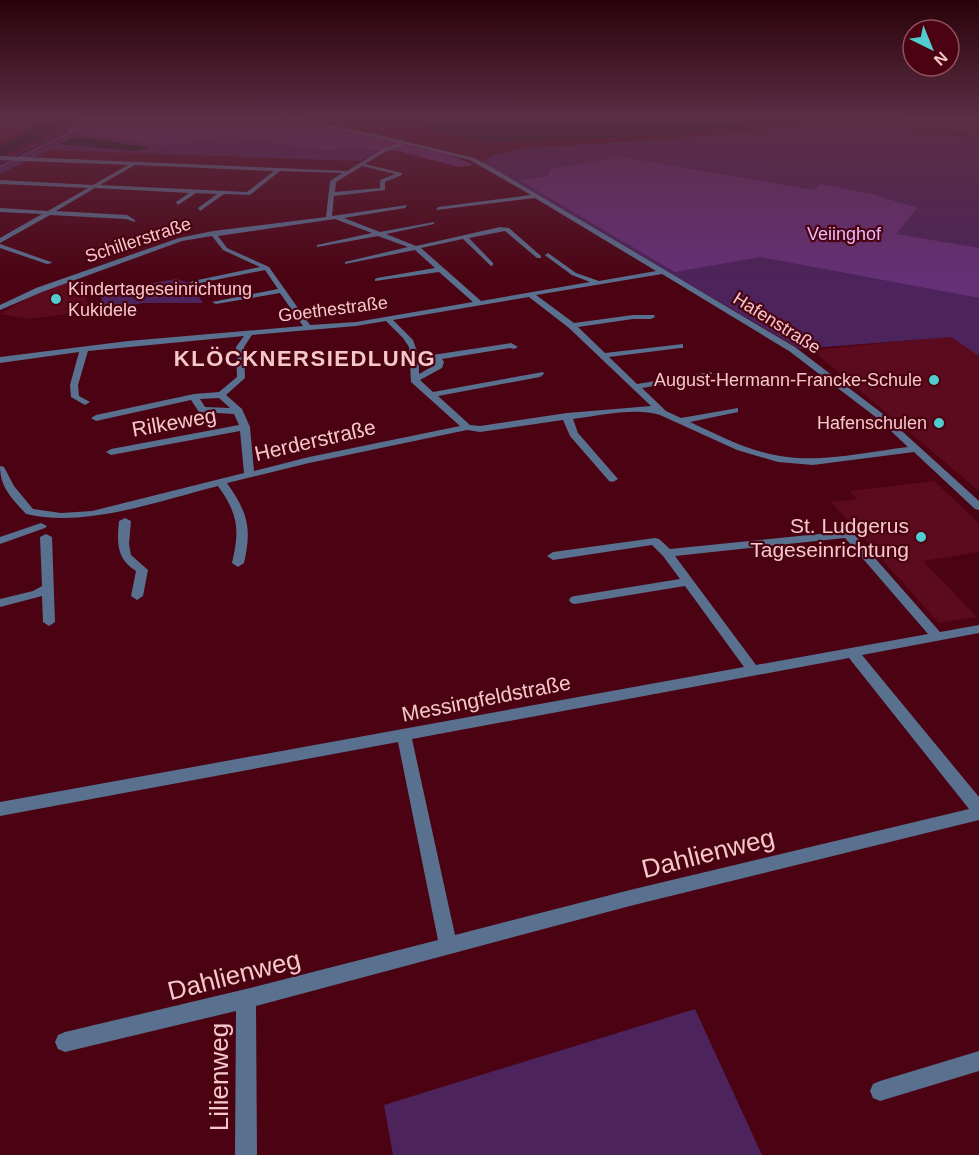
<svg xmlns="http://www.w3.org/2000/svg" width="979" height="1155" font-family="Helvetica,sans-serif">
	<rect width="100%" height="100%" fill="#4b0313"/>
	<path fill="#5b0b1d" d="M0 118H32L33 123 20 135 0 145Z
		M66 282H72L84 294 91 311 28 319 0 314 31 296Z
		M952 336 979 355V491L812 350Z
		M934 481 979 523V552L923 561 977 617 939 623 831 502 857 499 850 491Z"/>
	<path fill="#4c235a" d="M901 118H979L975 136 866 122Z
		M850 122 979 138V356L951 337 800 349 482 163 491 156 526 148 655 140Z
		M74 132 165 146 232 136 326 151 343 148 381 149 361 161 50 150 0 174V168Z
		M176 279 190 283 203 303H143L104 311 100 292Z
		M695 1009 762 1155H393L384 1105Z"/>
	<path fill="#653077" d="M75 118H277L376 137 453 156 473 165 459 167 398 151 343 148 326 151 232 136 165 146 74 132 0 168V162L64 131Z
		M621 157 813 190 820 184 872 194 917 208 896 234 979 248V298L760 257 675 272 519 180 547 176 551 169Z"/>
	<path fill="#021212" d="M35 118H67L51 134 0 157V146L27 132 36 122Z
		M334 118H836L669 135 488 143 411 124Z
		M84 137 151 148 135 151 60 144 69 139Z"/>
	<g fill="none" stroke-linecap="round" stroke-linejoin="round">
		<path stroke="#021212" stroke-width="2" d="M0 164 64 133 78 118"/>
		<path fill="#59708f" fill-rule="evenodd" d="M285 118H293L374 134 474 158 493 168 795 347 883 414 979 501V510L975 509 914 452 813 465 778 462 737 450 660 415C635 407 598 416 573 419L578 433 618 479 613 482 609 481 570 436 563 420 480 432 467 430 309 463 227 483C248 513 252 528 244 563L238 567 232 563C240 529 238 514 218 486 159 501 86 528 26 514 12 498 0 488 0 466L4 467 14 486 33 509 61 513 92 511 244 473 240 431 111 455 106 452 111 449 239 425 234 414 199 412 191 400 96 421 91 418 96 415 194 394 219 392 237 377 236 347 244 336 88 351 78 385 79 396 90 402 85 405 71 397 70 385 79 352 0 363V357L128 341 303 326 280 293 216 304 212 302 278 289 265 270 190 285 189 283 193 281 260 267 223 250 212 236 182 241 42 292 0 310V305L36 288 179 238 213 231 326 217 330 181 342 173 280 171 250 195 224 194 200 211 198 208 217 194 196 193 178 205 176 202 189 193 95 188 56 211 127 215 135 220V222L126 219 50 215 0 243V238L42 214 0 212V208L48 211 88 188 0 184V180L93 185 128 165 0 160V156L347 171 384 148 401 143ZM406 144 470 160 531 195 438 207 436 210 535 198 656 271 599 281 576 273 548 253 545 255 546 256 572 275 590 282 481 301 421 248 463 239 491 266 493 265V263L469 238 505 231 537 258H541V256L509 228 500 227 416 246 386 234 434 224V222L380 232 344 218 405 208 407 205 332 216 334 196 385 190V182L402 175V173L365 164 388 150ZM135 165 274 171 247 192 100 185ZM362 166 395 174 380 180V188L335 192 336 182ZM335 219 372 233 317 245V247L378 236 408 247 345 262V264L415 250 435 268 377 278 375 279V281L439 272 473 302 356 322 310 325 269 267 227 248 218 236ZM662 274 789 351 877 418 908 447C866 452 822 463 780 456 748 451 718 435 690 422L738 412V408L681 418 666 411 642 388 708 377 712 374 711 372 637 384 609 357 680 348H683V344L605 353 578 327 633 319H651L655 317 654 315H633L574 323 536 295ZM529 297 569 328 651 406 567 413 480 426 470 425 438 396 540 377 544 374 543 372 433 392 420 380 442 368 444 362 442 359 510 348 514 349 518 347 511 343 419 357 413 340 393 320ZM386 321 403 338 409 347 411 382 460 426 309 457 254 471 250 427 242 409 226 395 245 378 244 347 252 335 356 326ZM434 361 435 365 419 374V362ZM219 398 230 408 205 407 200 399Z
			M0 244 51 262 52 263 47 264 0 248Z
			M125 518 131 521 129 544 131 555 148 570 143 596 137 600 131 596 136 571C116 559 117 542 119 521Z
			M41 523 47 526 45 528 0 544V537Z
			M848 531 852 532 940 632 979 625V633L862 655 979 797V820L630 906 256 1006 257 1155H235L236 1011 65 1052 58 1049 55 1042 58 1035 65 1032 246 989 438 940 398 742 0 816V802L744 667 685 586 575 604 571 603 569 600 571 597 575 596 680 579 663 556 652 545 553 560 547 556 553 552 655 538 659 539 670 549ZM845 538 928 634 756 665 675 556ZM849 658 969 809 630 890 455 935 412 739Z
			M46 534 52 537 55 622 49 626 43 622 42 596 0 607V599L33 591 42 586 40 537Z
			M979 1051V1071L880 1101 873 1098 870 1091 873 1084 880 1081Z"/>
	</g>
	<linearGradient id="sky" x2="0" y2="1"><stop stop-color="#29020a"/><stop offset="0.42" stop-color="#5b2e44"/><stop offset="1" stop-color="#5b2e44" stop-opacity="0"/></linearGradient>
	<rect width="979" height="280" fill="url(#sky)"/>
	<g fill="#52cdcf" stroke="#4b0313" stroke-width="2">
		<circle cx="56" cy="299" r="6"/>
		<circle cx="934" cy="380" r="6"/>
		<circle cx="939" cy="423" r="6"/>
		<circle cx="921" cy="537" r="6"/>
	</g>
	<g text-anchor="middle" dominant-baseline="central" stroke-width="4.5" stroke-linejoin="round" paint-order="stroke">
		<g font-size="18" fill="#e7bcf8" stroke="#4b0313">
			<text x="844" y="234">Veiinghof</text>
		</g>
		<g font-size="18" fill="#f5c8c9" stroke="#4b0313">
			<text transform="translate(138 240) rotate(-18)">Schillerstraße</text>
			<text transform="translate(333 309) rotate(-7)">Goethestraße</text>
			<text transform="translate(777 323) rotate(32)">Hafenstraße</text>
		</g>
		<g font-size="18" fill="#f5c8c9" stroke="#4b0313" text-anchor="end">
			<text x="68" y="289" text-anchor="start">Kindertageseinrichtung<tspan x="68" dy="21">Kukidele</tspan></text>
			<text x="922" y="380">August-Hermann-Francke-Schule</text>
			<text x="927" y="423">Hafenschulen</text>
		</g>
		<g font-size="21" fill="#f5c8c9" stroke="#4b0313">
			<text transform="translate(174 422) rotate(-10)">Rilkeweg</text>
			<text transform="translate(315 440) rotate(-13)">Herderstraße</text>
			<text transform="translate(486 698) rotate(-11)">Messingfeldstraße</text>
		</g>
		<g font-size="21" fill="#f5c8c9" stroke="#4b0313" text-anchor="end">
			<text x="909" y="525">St. Ludgerus<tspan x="909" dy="24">Tageseinrichtung</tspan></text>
		</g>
		<g font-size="22" font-weight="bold" letter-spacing="1.5" fill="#f5c8c9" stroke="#4b0313">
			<text x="305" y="358">KLÖCKNERSIEDLUNG</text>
		</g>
		<g font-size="26" fill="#f5c8c9" stroke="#4b0313">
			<text transform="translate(708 853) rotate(-14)">Dahlienweg</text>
			<text transform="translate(234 975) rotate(-14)">Dahlienweg</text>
			<text transform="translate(219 1077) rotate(-90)">Lilienweg</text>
		</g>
	</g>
	<g transform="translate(931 48) rotate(137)"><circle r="28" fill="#4b0313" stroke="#8f525c" stroke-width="1.5"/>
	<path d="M0-4.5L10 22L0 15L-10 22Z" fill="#52cdcf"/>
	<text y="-9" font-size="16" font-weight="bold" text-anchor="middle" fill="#f5c8c9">N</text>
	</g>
</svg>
